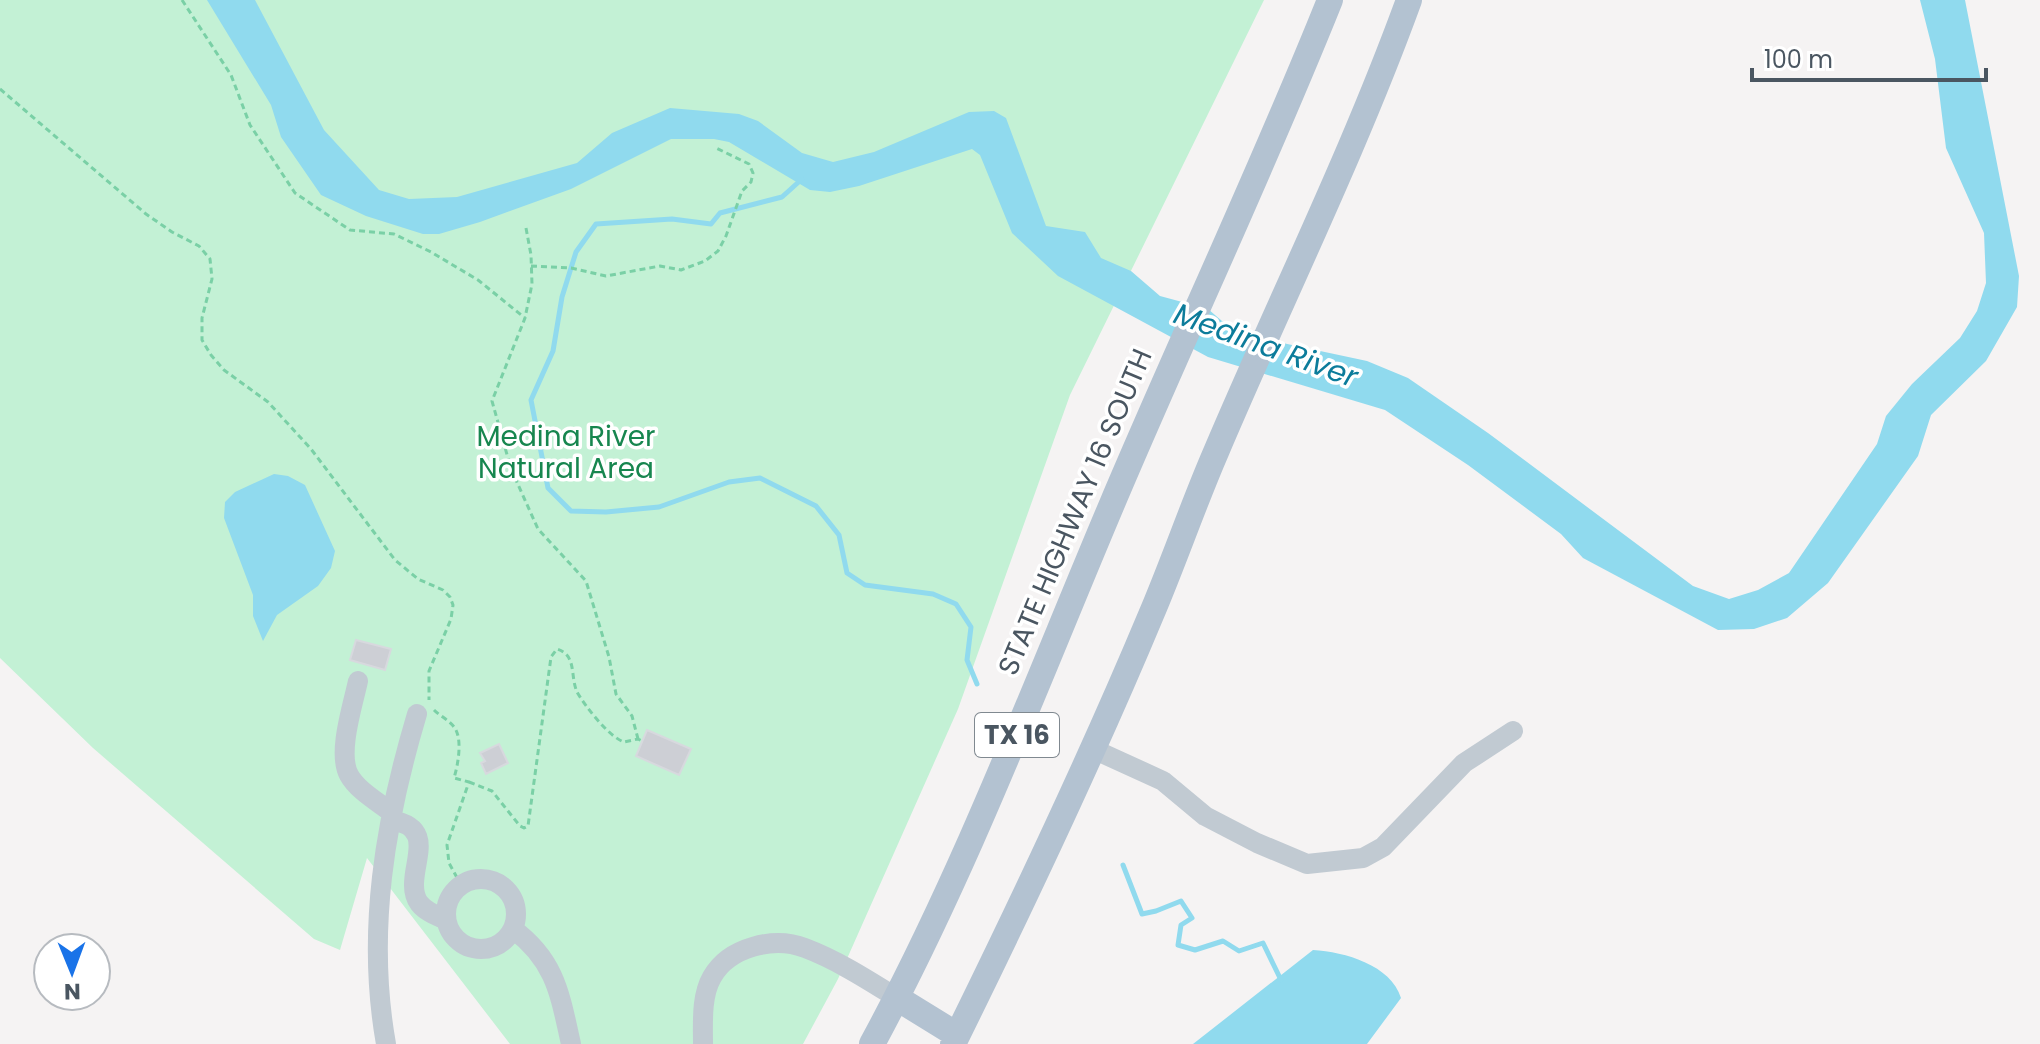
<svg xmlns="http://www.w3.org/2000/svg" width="2040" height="1044" font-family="Poppins,sans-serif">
	<rect width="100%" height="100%" fill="#f5f3f3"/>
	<path fill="#c3f1d5" d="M0 0H1264L1070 395 958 709 838 979 803 1044H510L367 858 340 950 314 939 93 748 0 658Z"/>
	<path fill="#90daee" d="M207 0H255L324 130 379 190 409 199 457 197 577 163 612 133 670 108 739 114 758 121 802 153 833 162 874 152 969 112 994 111 1006 118 1046 226 1085 232 1101 258 1131 271 1160 296 1208 309 1222 321 1278 342 1367 361 1408 378 1488 433 1693 586 1729 599 1758 590 1789 573 1877 444 1886 416 1912 384 1960 338 1977 311 1986 283 1984 233 1946 148 1935 59 1920 0H1965L2019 276 2017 307 1986 361 1931 415 1918 456 1828 583 1787 618 1754 629 1718 630 1583 558 1561 534 1468 465 1385 410 1208 357 1058 276 1012 233 980 155 972 149 859 186 830 192 810 190 729 142 714 139H671L571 189 480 222 439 234H423L366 216 321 195 281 137 271 105Z
		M274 474 288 476 305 485 335 551 331 568 318 586 277 615 263 641 253 616V595L224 518 225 502 235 492Z
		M1313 950C1345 952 1391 965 1401 998L1367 1044H1193Z"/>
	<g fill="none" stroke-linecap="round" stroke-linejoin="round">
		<path stroke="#90daee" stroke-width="5" d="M802 179 782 197 720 213 711 224 672 219 596 224 576 252 562 297 553 351 531 400 548 488 571 511 606 512 659 507 729 482 760 478 816 506 839 535 847 573 865 585 933 594 956 604 971 627 967 660 977 684
			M1123 865 1142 914 1156 911 1181 901 1192 918 1181 925 1178 945 1195 950 1223 941 1239 951 1263 943 1281 980"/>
	</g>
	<path fill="#cdcfd5" stroke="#d7d9de" stroke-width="2" d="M356 640 391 649 385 670 350 660Z
		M647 730 691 749 679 775 636 756Z
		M499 744 508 763 486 774 481 763 485 761 480 753Z"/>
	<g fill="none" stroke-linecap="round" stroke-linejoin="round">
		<path stroke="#7ad0a6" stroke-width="3" stroke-dasharray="6 4" stroke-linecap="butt" d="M182 0 231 75 250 125 295 193 350 230 394 234 431 252 478 280 525 318
			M0 89 146 214 172 232 199 246 210 259 212 279 202 318V340L211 355 224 370 268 402 311 449 395 560 418 579 443 590 450 597 453 605 451 619 429 671V700
			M526 228 531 255 532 284 525 318 492 401 511 469 538 529 586 581 609 657 616 694 632 716 638 739
			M531 266 571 268 606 276 660 266 681 270 705 261 718 251 726 236 742 191 751 182 753 173 749 164 714 147
			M434 710C440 716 449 720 454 727 463 738 458 765 454 778L469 782 447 845 449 863 461 885
			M469 782 492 791 520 826 524 828 528 826 551 657 557 649C577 655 570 676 577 692 585 706 609 737 624 742L638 739 642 741"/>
		<path stroke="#c1cad2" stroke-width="20" d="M358 681C353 705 337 753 349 775 357 790 378 802 392 813
			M1093 749 1163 781 1205 816 1257 843 1307 864 1363 858 1383 847 1464 763 1513 731
			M391 820C445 829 400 875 419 903 426 912 437 916 446 920
			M446 914a35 35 0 1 1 70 0a35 35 0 1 1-70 0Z
			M513 929C556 961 560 995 571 1044
			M386 1044C366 932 385 821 417 714
			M703 1044C703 1023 701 996 712 977 729 947 774 936 805 948 837 960 868 980 897 998"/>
		<path stroke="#b3c2d1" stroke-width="26" d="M897 998 957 1035
			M872 1044C966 870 1035 686 1112 504 1183 336 1262 170 1330 0
			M953 1044C1023 902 1090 761 1151 615 1174 561 1193 505 1216 452 1280 301 1353 154 1409 0"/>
	</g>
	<g text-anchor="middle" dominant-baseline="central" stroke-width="7" stroke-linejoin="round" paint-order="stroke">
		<rect fill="#fff" stroke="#808990" stroke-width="2" x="975" y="713" width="84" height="44" rx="6"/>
		<g font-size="26" font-weight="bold" fill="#4a5661">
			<text x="1017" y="735">TX 16</text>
		</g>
		<g font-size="28" fill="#17864f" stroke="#fff">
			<text x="566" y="436">Medina River<tspan x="566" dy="32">Natural Area</tspan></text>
		</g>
		<g font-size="28" fill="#4a5661" stroke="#fff">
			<text transform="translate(1075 512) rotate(-67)">STATE HIGHWAY 16 SOUTH</text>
		</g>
		<g font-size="30" font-style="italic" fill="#0c7c9b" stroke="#fff">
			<text transform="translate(1266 345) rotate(20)">Medina River</text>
		</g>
	</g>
	<g transform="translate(72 972) rotate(179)"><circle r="38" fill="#ffffff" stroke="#b7bbc0" stroke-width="2"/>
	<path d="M0-6L14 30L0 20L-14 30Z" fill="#1a73e8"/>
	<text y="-12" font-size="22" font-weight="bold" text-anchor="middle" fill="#4a5661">N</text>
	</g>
	<path d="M1752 68v12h234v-12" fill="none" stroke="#4a5661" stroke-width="4"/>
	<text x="1764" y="68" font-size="24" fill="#4a5661" stroke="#ffffff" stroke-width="6" paint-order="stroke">100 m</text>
</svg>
